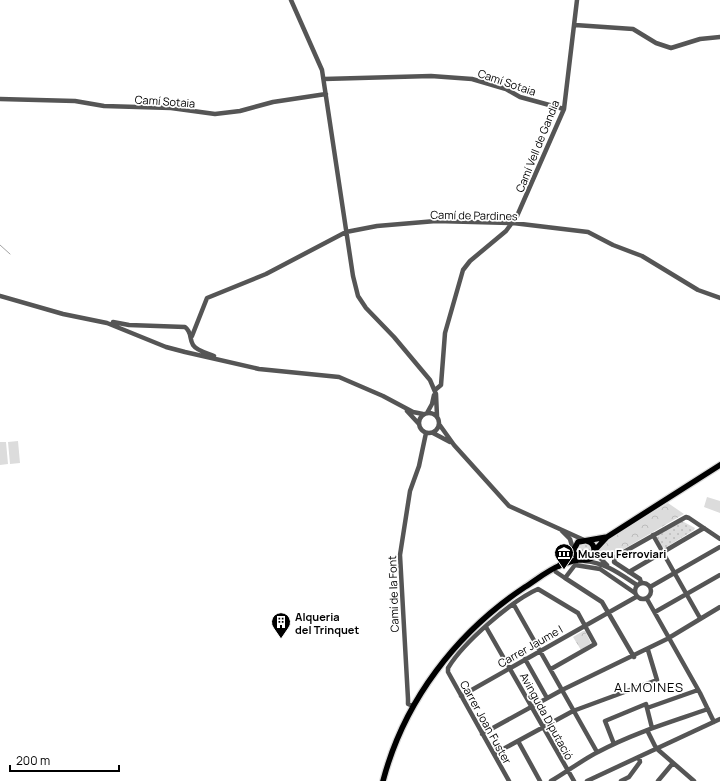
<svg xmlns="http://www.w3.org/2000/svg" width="720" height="781" font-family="Manrope,sans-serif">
	<defs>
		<pattern id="grass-dots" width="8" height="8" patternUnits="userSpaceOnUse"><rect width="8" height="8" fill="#dcdcdc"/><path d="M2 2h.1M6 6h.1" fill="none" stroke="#bbb" stroke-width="1.8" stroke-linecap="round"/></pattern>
		<pattern id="park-crowns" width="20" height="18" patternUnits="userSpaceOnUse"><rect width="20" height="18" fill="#dcdcdc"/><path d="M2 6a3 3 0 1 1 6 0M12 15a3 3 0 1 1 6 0" fill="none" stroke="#bbb"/></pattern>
	</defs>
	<rect width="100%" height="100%" fill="#fff"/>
	<path fill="url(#grass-dots)" d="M682 521 695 528 694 530 665 548 662 547 657 538 658 535Z
		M581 543 589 544 593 548 591 557 580 558 576 552Z"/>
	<path fill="url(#park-crowns)" d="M668 503 684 514 605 560 598 554 599 549 605 541Z
		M583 631H585L591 643 581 650 573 637Z"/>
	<path fill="#dcdcdc" d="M18 441 20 463 10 464 8 442Z
		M0 442H6L8 464 0 465Z
		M707 497 720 501V513L704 507Z"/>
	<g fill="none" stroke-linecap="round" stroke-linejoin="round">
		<path stroke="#a3a3a3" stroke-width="1" d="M0 245 10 254"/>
		<g stroke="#dbdbdb" stroke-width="8">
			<path id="major" d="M594 551 607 537 720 465
				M578 560 573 551 578 542 607 537
				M559 566 573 551
				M383 781C404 701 456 633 525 587 536 580 548 570 561 565 565 564 573 560 578 560 585 560 596 561 594 549 594 545 591 542 587 541"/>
		</g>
		<path stroke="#555" stroke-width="4.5" d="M291 0 322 70 353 276 358 296 366 308 394 337 430 380 436 394 437 416
			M575 25 633 29 656 43 671 48 700 39 720 37
			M324 79 431 76 472 79 506 89 520 97 564 109
			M0 99 75 101 104 106 171 108 215 114 240 111 273 102 326 94
			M0 296 63 314 107 323 166 347 185 352 259 369 339 377 383 396 413 412 423 414
			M113 322 129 325 185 327C192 332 189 338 193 345 197 351 207 353 214 356
			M192 336 207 298 266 274 346 232 377 226 436 221 513 223 588 232 613 245 642 256 698 290 720 298
			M435 390 441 385 445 333 463 270 470 261 506 231 517 216 564 109 577 0
			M407 411 419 424
			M419 423a10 10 0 1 1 20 0a10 10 0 1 1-20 0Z
			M427 413 432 404 434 395
			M439 424 454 445 509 506 584 540
			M433 433 450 442
			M562 531 570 539 573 549
			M653 535 700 618
			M594 552 607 565
			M585 561C606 563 620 574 637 585
			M556 572 565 578
			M629 572 704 528
			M635 591a8 8 0 1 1 16 0a8 8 0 1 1-16 0Z
			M641 583 640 579 614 562 615 557 686 517 689 518 720 539
			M650 587 720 547
			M647 599 700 693 714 722
			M514 605 597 752
			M655 612 720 575
			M486 627 574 781
			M634 657 602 602 565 578 575 565 600 569 635 593
			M525 659 547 698
			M461 696 636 597
			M413 706 408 704V699L400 555 410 491 419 466 426 433
			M647 708 698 690
			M647 730 656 748 694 781
			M482 734 562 690 667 639 720 607
			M518 741 540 781
			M614 744 605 721 646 704 652 728
			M494 754 573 711 657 680 648 650
			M509 781 448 672V668C463 643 511 601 538 589L578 613 595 644 551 669
			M551 781C567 772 582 760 598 752 633 733 671 722 708 709
			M587 781 720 719
			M621 781 629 777 640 762 639 757
			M658 781 673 763"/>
		<use href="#major" stroke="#000" stroke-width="5.5"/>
	</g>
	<defs>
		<g id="museum-pin" transform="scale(1)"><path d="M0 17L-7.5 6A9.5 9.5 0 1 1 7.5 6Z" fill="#000" stroke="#fff"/><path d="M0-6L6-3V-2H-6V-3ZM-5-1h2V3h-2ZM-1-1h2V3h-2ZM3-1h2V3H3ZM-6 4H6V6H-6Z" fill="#fff"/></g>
		<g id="building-pin" transform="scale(1)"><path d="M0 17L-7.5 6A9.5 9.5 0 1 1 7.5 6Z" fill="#000" stroke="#fff"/><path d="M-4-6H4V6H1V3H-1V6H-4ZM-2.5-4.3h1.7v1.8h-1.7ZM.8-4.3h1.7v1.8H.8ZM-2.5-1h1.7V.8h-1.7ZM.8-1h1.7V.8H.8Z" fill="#fff"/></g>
	</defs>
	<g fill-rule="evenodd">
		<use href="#museum-pin" x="564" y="553"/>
		<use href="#building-pin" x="281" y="622"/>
	</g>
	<g text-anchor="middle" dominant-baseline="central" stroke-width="3.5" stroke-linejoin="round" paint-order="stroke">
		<g font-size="11" fill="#000" stroke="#fff">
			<text transform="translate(507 82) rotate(19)">Camí Sotaia</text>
			<text transform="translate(165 101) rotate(4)">Camí Sotaia</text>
			<text transform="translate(537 146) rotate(-68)">Camí Vell de Gandia</text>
			<text transform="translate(474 215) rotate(1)">Camí de Pardines</text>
			<text transform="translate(393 594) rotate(-92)">Camí de la Font</text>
			<text transform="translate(530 646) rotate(-30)">Carrer Jaume I</text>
			<text transform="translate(547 716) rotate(61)">Avinguda Diputació</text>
			<text transform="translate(486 722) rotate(61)">Carrer Joan Fuster</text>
		</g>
		<g font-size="11" font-weight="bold" fill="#000" stroke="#fff" text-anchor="start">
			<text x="578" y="553">Museu Ferroviari</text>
			<text x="295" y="616">Alqueria<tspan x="295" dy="13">del Trinquet</tspan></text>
		</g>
		<g font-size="13" letter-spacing="1" fill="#000" stroke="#fff">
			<text x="649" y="687">ALMOINES</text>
		</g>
	</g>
	<path d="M10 765v6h109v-6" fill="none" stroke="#000000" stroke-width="2"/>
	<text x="16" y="765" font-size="12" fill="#000000" stroke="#ffffff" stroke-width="3" paint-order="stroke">200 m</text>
</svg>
